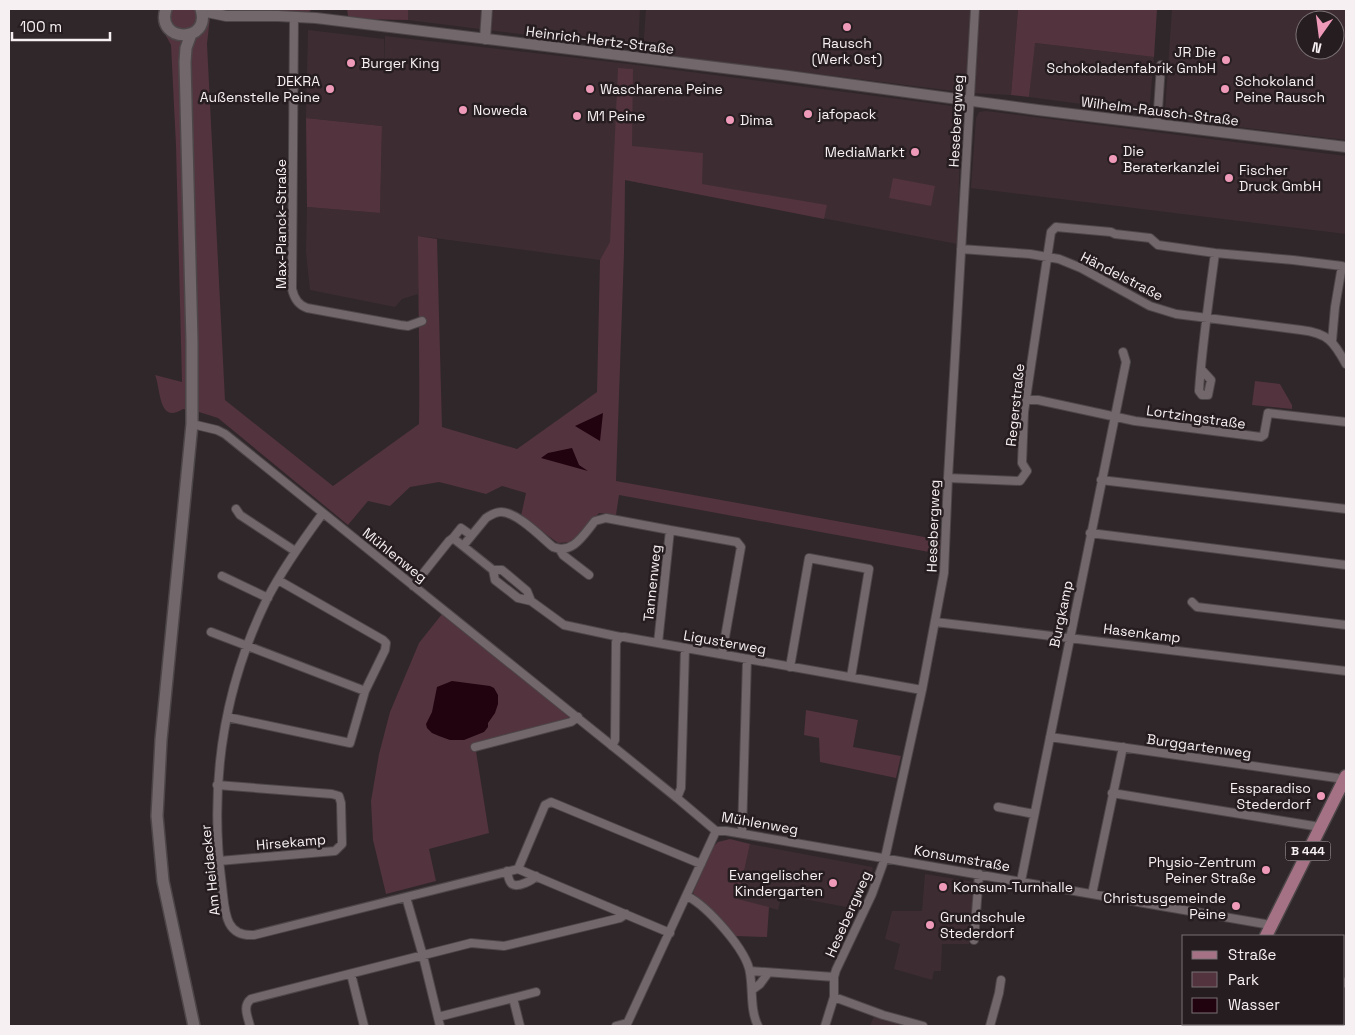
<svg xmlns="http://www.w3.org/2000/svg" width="1355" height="1035" font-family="'Space Grotesk',sans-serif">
	<rect width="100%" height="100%" fill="#30272a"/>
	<path fill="#3d2d32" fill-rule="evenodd" d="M408 9H640L638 49 408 20Z
		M646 9H1018L1011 95 970 93 643 52Z
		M1172 9H1346V140L1171 119 1165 111ZM1305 20H1335V50H1305Z
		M308 30 384 39V73L385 36 629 64 952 106 958 110 961 117 957 244 625 180 624 253 600 260 419 236 418 294 402 299 395 307 310 290 306 252 307 207 380 213 382 126 306 118Z
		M1034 43 1154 57 1149 113 1029 97Z
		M986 111 1346 156V234L971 188 976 118 979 112Z
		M750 844 872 867 873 869 857 909 782 895 778 910 738 899Z
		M925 874 974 882 969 944H942L941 971H934L932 980 894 969 900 944 885 939 892 911H922Z
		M874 1016 911 1026H870Z"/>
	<path fill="#52333e" d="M160 9H312L309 12 211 9 207 44 225 400 333 486 419 424C420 362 418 299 418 236L437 239 442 427 517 449 597 392 600 260 610 242 618 68 633 69 632 146 703 153 702 184 827 205 824 219 625 180 624 253 616 481 941 540 940 554 619 495 616 515 599 513 573 542 558 543 521 516 526 493 502 486 486 494 439 482 410 487 390 506 368 501 348 525 218 418 199 412 183 409C158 425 161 389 155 375L182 382 176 146 171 45 159 23Z
		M347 9H408V20L356 19 348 16Z
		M1018 9H1157L1154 57 1035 43 1029 97 1011 95Z
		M306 118 382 126 380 213 307 207Z
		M893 178 935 186 931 206 889 198Z
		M1255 381 1280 384 1292 405V409L1252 405Z
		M442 614 569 716 568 719 562 722 475 745 489 833 429 849 436 881 386 894 373 840 371 801 379 754 390 712 419 643Z
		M806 710 858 720 853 747 901 756 896 778 820 762 819 738 804 735Z
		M730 839 750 844 738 899 769 907 767 937 735 936 693 893 712 848 718 842Z"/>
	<path fill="#20030f" d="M603 413 600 441 575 426Z
		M572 448 579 465 588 471 541 458 548 453Z
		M452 681 490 686 494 688 498 695V704L495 713 488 723V727L484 732 464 740H450L439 736 432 733 427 728 426 724 432 712 437 687Z"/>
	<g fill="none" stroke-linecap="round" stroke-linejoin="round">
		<g stroke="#4d4648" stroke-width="10">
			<path id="minor" d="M294 16 292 289C294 298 298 305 307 308L400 325 408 326 422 321
				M1157 125 1161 65
				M961 249 1030 254 1059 259 1081 268 1150 306 1176 314 1301 330C1328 333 1334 342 1346 364
				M1201 369 1211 380 1208 395H1202L1199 391C1202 345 1209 299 1215 253
				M1026 400H1038L1135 421 1261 437 1264 435 1268 413 1346 422
				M192 424 217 430 225 434 677 798 716 831H726L1265 924 1271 927
				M948 478 1020 481 1027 471 1022 463 1024 412 1051 232 1056 227 1111 232 1115 234 1150 238 1158 245 1215 253 1293 260 1342 266 1335 307 1332 341
				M1101 480 1346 509
				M236 509 240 515 295 551
				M323 513C303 540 283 568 267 599 223 689 209 787 222 886 225 910 224 937 254 935L518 869 670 933
				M1090 533 1346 565
				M453 538 461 528 471 535
				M463 546 486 518C491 515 495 512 501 512 517 512 541 537 553 547 573 555 584 534 595 521L606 518 670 530
				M560 550 563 555 589 575
				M493 570H502L527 591 531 601
				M222 576 268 598
				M413 586 449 541 453 538 493 570 495 580 518 598 531 601 564 625 620 637H624L922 690
				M1192 602 1197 607 1346 625
				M935 622 1346 671
				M211 632 365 691
				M658 643 670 530 737 542 741 547 722 654
				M790 667 809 558 869 569 851 677
				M227 717 350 743 365 691 385 650 386 643 383 640 278 580
				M1050 737 1337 778 1344 781
				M612 746 615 740 616 642 620 637
				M475 747 571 722 578 717
				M217 785 332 794 339 796 341 803 342 844 335 851 219 861
				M1112 793 1314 826 1320 829
				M677 798 681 788 685 648
				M998 807 1034 814
				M742 833 747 659
				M518 869 545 805 551 802 701 864
				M507 871C508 874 508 881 512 884 518 888 533 880 536 876
				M1021 881 1126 362 1123 352
				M1092 894 1123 747
				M687 896C707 906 747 950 750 973 753 990 750 1010 758 1026
				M406 897 423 956 440 1026
				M974 940 979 874
				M750 971 834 977
				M351 974 364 1026
				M1344 983 1346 982
				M752 990 760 984 768 973
				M834 997 883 1015 923 1026
				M513 998 536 992
				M438 1017 513 998 520 1026
				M1228 1024H1233
				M1277 1024 1278 1026
				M250 1026C248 1017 242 1006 251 999L471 943 504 946 620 918 626 914
				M616 1026 627 1023
				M626 1026 716 831
				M825 1026 834 997V977L836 970 872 894 885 858 922 690 944 573 948 478 975 9
				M990 1026 999 993 1001 980"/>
		</g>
		<g stroke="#4d4648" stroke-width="12">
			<path id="tertiary" d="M202 11 226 16H278L316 18 781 75 1038 110 1346 147
				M485 39 487 9"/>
		</g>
		<g stroke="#4d4648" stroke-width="14">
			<path id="secondary" d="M166 9C155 43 212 44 201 9
				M191 34 186 48 185 62 192 342V424L161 740 157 816 163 881 194 1026"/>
		</g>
		<g stroke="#4d4648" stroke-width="15">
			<path id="primary" d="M1266 936 1346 776
				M1220 1026 1221 1024"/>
		</g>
		<use href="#minor" stroke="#72676a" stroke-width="8"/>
		<use href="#tertiary" stroke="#72676a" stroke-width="10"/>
		<use href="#secondary" stroke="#72676a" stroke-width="11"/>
		<use href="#primary" stroke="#a47284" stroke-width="12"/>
	</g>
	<g fill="#ef9ab9" stroke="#261d20" stroke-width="2">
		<circle cx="847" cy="27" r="5"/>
		<circle cx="1226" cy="60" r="5"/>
		<circle cx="351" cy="63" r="5"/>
		<circle cx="330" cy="89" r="5"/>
		<circle cx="590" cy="89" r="5"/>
		<circle cx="1225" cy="89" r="5"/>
		<circle cx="463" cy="110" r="5"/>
		<circle cx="808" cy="114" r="5"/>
		<circle cx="577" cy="116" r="5"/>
		<circle cx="730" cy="120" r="5"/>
		<circle cx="915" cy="152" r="5"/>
		<circle cx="1113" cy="159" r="5"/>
		<circle cx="1229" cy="178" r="5"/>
		<circle cx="1321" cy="796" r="5"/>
		<circle cx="1266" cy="870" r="5"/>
		<circle cx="833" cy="883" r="5"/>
		<circle cx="943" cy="887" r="5"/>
		<circle cx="1236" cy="906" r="5"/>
		<circle cx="930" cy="925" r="5"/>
	</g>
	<g text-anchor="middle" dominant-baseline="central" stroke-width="5" stroke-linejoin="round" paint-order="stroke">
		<rect fill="#261d20" stroke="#b8b1b3" stroke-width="1" x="1285.5" y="841.5" width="45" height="19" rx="4"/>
		<g font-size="12" font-weight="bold" fill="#f6f0f2">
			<text x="1308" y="851">B 444</text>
		</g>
		<g font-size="14" fill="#f6f0f2" stroke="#261d20">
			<text transform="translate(600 40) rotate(7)">Heinrich-Hertz-Straße</text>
			<text transform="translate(1160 111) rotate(7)">Wilhelm-Rausch-Straße</text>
			<text transform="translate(956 121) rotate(-87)">Hesebergweg</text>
			<text transform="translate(281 224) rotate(-90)">Max-Planck-Straße</text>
			<text transform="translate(1122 276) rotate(27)">Händelstraße</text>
			<text transform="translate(1015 405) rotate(-84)">Regerstraße</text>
			<text transform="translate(1196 417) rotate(8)">Lortzingstraße</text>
			<text transform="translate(933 526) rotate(-88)">Hesebergweg</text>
			<text transform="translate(395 555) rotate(39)">Mühlenweg</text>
			<text transform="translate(652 583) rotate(-84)">Tannenweg</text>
			<text transform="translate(1061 614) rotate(-78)">Burgkamp</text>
			<text transform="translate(1142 633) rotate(7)">Hasenkamp</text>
			<text transform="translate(725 642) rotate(10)">Ligusterweg</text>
			<text transform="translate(1199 746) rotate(8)">Burggartenweg</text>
			<text transform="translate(760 823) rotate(10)">Mühlenweg</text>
			<text transform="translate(291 842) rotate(-5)">Hirsekamp</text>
			<text transform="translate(962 858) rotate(10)">Konsumstraße</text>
			<text transform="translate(210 870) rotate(-96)">Am Heidacker</text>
			<text transform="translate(848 914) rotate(-66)">Hesebergweg</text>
		</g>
		<g font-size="14" fill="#f6f0f2" stroke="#261d20" text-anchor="start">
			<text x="847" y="43" text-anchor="middle">Rausch<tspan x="847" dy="16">(Werk Ost)</tspan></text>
			<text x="1216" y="52" text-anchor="end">JR Die<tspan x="1216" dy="16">Schokoladenfabrik GmbH</tspan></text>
			<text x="361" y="63">Burger King</text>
			<text x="320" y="81" text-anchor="end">DEKRA<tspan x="320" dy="16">Außenstelle Peine</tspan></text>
			<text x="1235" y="81">Schokoland<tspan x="1235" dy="16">Peine Rausch</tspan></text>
			<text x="600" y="89">Wascharena Peine</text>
			<text x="473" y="110">Noweda</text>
			<text x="818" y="114">jafopack</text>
			<text x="587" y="116">M1 Peine</text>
			<text x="740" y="120">Dima</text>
			<text x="1123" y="151">Die<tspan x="1123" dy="16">Beraterkanzlei</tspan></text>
			<text x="905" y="152" text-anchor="end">MediaMarkt</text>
			<text x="1239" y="170">Fischer<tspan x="1239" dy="16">Druck GmbH</tspan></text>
			<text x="1311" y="788" text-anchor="end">Essparadiso<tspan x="1311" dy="16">Stederdorf</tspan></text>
			<text x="1256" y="862" text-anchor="end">Physio-Zentrum<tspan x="1256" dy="16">Peiner Straße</tspan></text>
			<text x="823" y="875" text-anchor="end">Evangelischer<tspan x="823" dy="16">Kindergarten</tspan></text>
			<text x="953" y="887">Konsum-Turnhalle</text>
			<text x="1226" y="898" text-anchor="end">Christusgemeinde<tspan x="1226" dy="16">Peine</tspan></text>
			<text x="940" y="917">Grundschule<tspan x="940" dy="16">Stederdorf</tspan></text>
		</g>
	</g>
	<rect width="1355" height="1035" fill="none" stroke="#f6f0f2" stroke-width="20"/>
	<rect x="1182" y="935" width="162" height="90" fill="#261d20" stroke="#797174"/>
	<rect x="1192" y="951" width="25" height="8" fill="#a47284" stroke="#797174"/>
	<text x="1228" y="960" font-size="15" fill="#f6f0f2">Straße</text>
	<rect x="1192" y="972" width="25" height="15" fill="#52333e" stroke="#797174"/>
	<text x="1228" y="985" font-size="15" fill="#f6f0f2">Park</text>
	<rect x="1192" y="998" width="25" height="15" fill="#20030f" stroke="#797174"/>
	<text x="1228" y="1010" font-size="15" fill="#f6f0f2">Wasser</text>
	<g transform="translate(1320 35) rotate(194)"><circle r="24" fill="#261d20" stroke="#797174"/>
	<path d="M0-4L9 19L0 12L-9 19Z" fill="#ef9ab9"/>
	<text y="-8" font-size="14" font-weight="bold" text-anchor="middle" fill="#f6f0f2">N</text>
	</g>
	<path d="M12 32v8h98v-8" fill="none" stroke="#f6f0f2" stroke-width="2.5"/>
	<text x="20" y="32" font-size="15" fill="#f6f0f2" stroke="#261d20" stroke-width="4" paint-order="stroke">100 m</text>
</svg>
